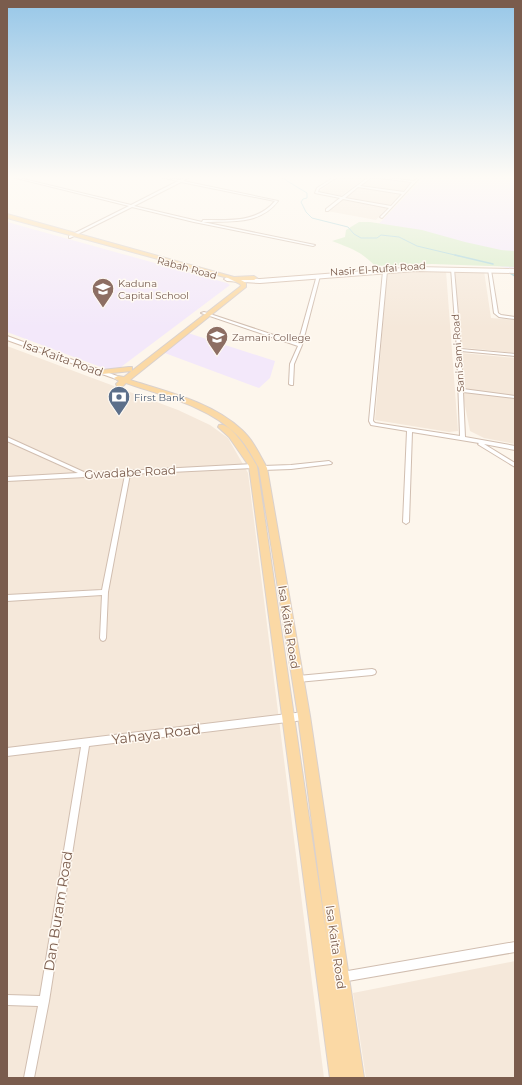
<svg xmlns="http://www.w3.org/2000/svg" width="522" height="1085" font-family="Montserrat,sans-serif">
	<rect width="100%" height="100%" fill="#fdf6ec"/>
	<path fill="#f5e8da" d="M341 176H368L339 197 317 193Z
		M371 176 411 183 401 193 360 186Z
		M356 187 400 195 389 206 344 198Z
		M340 199 387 208 376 220 327 211Z
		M451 270 484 271 491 318 515 320V353L458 347Z
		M446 271 458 431 449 432 375 420 387 273Z
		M7 346 178 410 210 425 228 438 248 473 324 1078H7Z
		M462 353 515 358V396L463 389Z
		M462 391 515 399V444L484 438 470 431Z
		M515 961V1078H366L353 993Z"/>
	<path fill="#f3e8fa" d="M425 176H515V268H506L371 232Z
		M7 222 227 283 230 285 121 367 106 369 7 332Z
		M188 333 275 361 270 378 259 388 162 352Z"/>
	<path fill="#d8ecc9" d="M359 222H370L422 230 465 242 501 250 515 251V267L432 264 375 266C361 251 350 248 332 241L345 237 346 230Z"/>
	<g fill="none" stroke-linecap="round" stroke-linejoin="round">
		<path stroke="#a5d3da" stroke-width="1" d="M279 176 307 193V198L303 199 301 202 306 212 312 218 348 227 354 234 361 238H377L381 235 399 237 417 246 459 256"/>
		<path stroke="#a5d3da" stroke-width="1.5" d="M455 255 493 264
			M510 273 515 276"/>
		<g stroke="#d1beb0" stroke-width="2">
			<path id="minor" d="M8 176H11L131 205 178 181 156 176 180 180 188 176H191L183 181 278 201C260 225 231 221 203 222L315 245 313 246 194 222 132 207 70 238H69V236L129 206ZM181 182 275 201C257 223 228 220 203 220L202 222 134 206Z
				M336 176H339L319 189 318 192 342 197 370 176 414 181 419 176H421L382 218 380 217 389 208 343 199 328 211H326V209L340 198 315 193 317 188ZM372 177 412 182 404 192 360 186ZM358 187 402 194 391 206 345 198Z
				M451 268 454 269 461 349 515 354V356L461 351 463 389 515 396V398L463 392 465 437 515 446V450L484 444 515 463V467L479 445 478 444 479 443 412 432 409 522 406 524 403 522 407 431 371 425 369 421 383 271 385 270 387 271 373 421 375 423 460 436 457 350Z
				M488 269 491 270 498 313 501 315 515 317V319L499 317 494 313Z
				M317 275 320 276 302 345 294 364 293 385H291L289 384 290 364 298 346 201 313 204 312 298 343Z
				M7 437 86 473 253 464 256 466 253 468 130 474 108 592 106 638 105 640 103 641 101 640 100 638 102 595 7 601V595L102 590 125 475 7 481V477L78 473 7 441Z
				M329 461 332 463 331 464 291 469 263 470 260 468 263 466 291 465Z
				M372 669 375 670 376 672 375 674 372 675 298 682 295 681 294 679 295 677 298 676Z
				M304 712 307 714 308 716 307 718 304 720 89 746 49 1001 34 1078H24L38 1006 7 1005V995L40 996 81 747 7 756V748Z
				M515 942V952L342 982 339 980 337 977 339 974 342 972Z"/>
		</g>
		<g stroke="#d6c0b0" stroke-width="2">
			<path id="secondary" d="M416 267 515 269V273L416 271 260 283 227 281 224 279 227 277 260 279Z
				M7 336 120 377 121 378 118 380 116 379 7 340Z"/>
		</g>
		<g stroke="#dad1cd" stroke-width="2">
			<path id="primary" d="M7 214 234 277 254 276 257 278 254 280H241L246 283V287L130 380C168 392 212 402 242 430 253 440 260 455 267 468L310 716 364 1078H330L249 466 229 437 218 427 219 425C232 422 251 456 257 466L328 946 298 716 259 468C252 456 246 444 237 435 208 406 163 396 126 383L123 386H117L116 384 119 381 114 378 118 376 124 377 241 286 240 284 228 278 7 218Z
				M129 367H132V371L102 374 98 372 102 370Z"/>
		</g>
		<use href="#minor" fill="#fff" fill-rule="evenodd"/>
		<use href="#secondary" fill="#fff" fill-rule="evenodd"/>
		<use href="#primary" fill="#fbd9a5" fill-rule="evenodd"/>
	</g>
	<linearGradient id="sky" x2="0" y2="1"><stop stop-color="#97c7e8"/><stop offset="0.54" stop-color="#fefbf6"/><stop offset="1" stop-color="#fefbf6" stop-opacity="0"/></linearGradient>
	<rect width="522" height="328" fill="url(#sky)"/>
	<defs>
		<g id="school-pin" transform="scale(1.15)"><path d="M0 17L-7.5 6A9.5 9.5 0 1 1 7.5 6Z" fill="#8d6e63" stroke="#fffaf3"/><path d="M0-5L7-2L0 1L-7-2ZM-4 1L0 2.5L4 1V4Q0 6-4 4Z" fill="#fff"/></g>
		<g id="bank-pin" transform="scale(1.15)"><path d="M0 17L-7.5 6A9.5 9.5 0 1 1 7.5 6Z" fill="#5c6f8a" stroke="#fffaf3"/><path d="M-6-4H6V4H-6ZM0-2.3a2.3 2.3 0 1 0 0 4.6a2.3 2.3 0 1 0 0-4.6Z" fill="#fff"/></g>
	</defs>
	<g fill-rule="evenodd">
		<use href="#school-pin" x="103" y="289"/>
		<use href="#school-pin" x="217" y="337"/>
		<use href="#bank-pin" x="119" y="397"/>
	</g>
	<g text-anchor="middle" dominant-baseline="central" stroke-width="3" stroke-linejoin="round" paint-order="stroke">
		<g font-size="10" fill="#7a5c4d" stroke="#fffaf3">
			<text transform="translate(187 268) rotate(15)">Rabah Road</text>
			<text transform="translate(378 269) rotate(-4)">Nasir El-Rufai Road</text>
			<text transform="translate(458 353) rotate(-94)">Sani Sami Road</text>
		</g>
		<g font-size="10" fill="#785e54" stroke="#fffaf3" text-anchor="start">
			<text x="118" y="283">Kaduna<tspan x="118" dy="12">Capital School</tspan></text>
			<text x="232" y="337">Zamani College</text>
		</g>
		<g font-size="10" fill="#4e5e75" stroke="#fffaf3" text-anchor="start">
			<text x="134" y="397">First Bank</text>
		</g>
		<g font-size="12" fill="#7a5c4d" stroke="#fffaf3">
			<text transform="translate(63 358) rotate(20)">Isa Kaita Road</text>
			<text transform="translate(130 472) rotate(-3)">Gwadabe Road</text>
			<text transform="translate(289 627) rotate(81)">Isa Kaita Road</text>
			<text transform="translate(336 947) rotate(82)">Isa Kaita Road</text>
		</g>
		<g font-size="14" fill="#7a5c4d" stroke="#fffaf3">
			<text transform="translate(156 734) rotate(-7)">Yahaya Road</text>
			<text transform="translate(58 911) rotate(-81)">Dan Buram Road</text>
		</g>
	</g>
	<rect width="522" height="1085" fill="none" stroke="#7a5c4d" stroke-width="16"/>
</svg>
